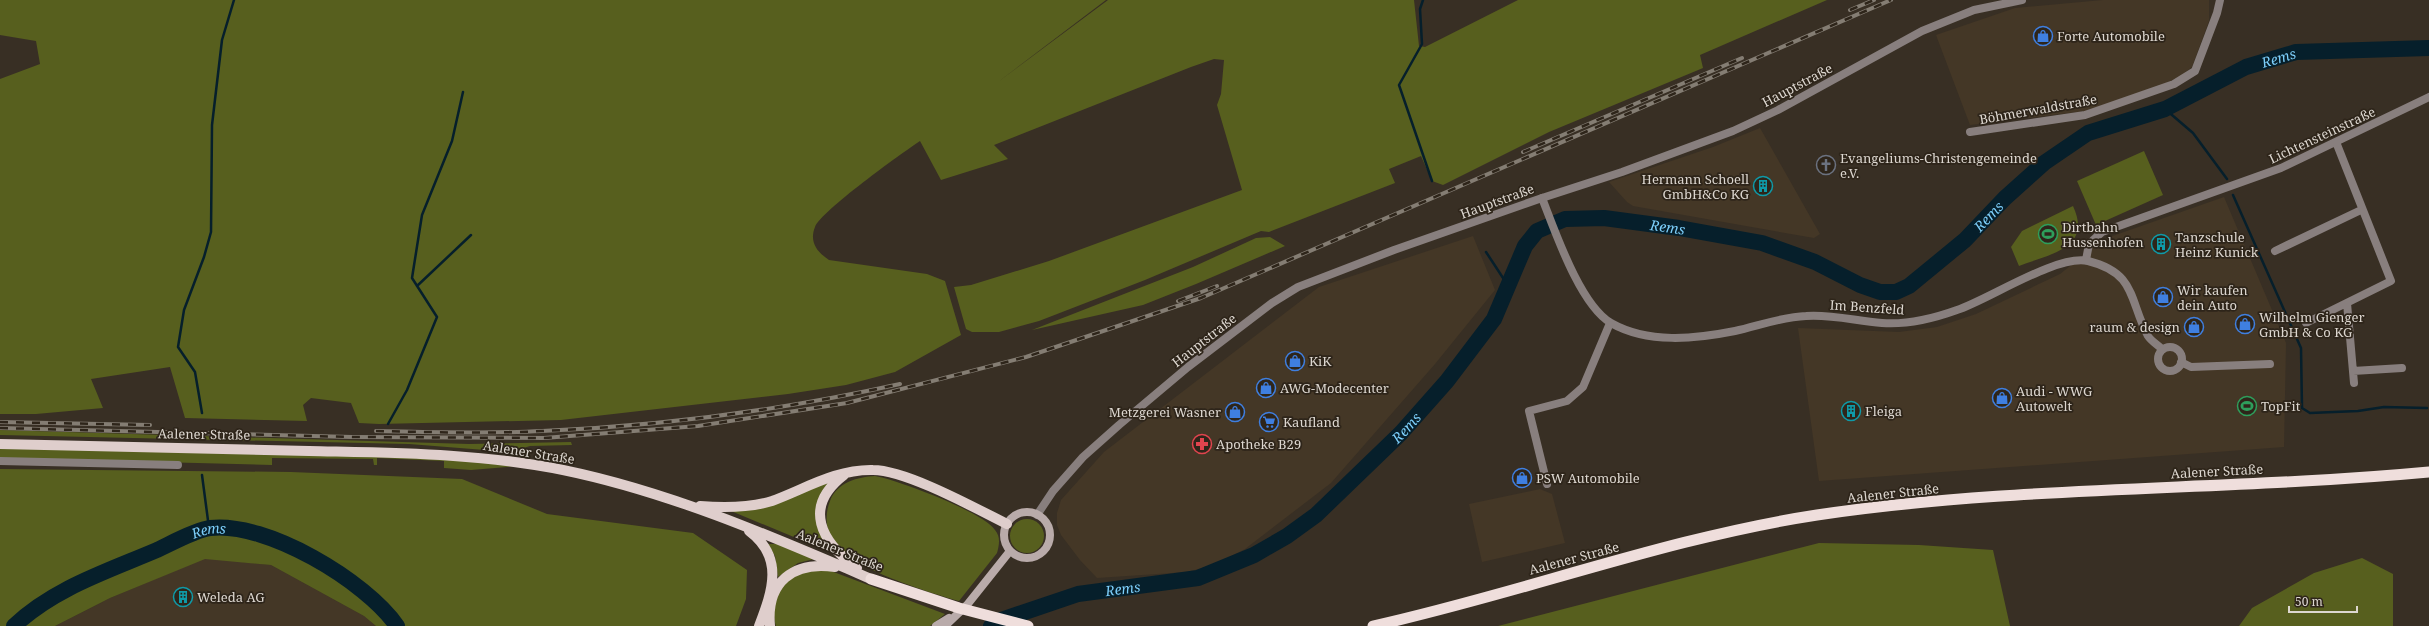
<svg xmlns="http://www.w3.org/2000/svg" width="2429" height="626" font-family="'Noto Serif',serif">
	<rect width="100%" height="100%" fill="#382f24"/>
	<path fill="#443726" d="M2103 0H2209V21L2192 67 2181 76 2162 85 2086 111 1970 125 1936 35 2015 8Z
		M1760 128 1820 234 1814 238 1633 206 1627 202 1609 182 1713 147Z
		M2224 197 2286 343 2284 447 1819 481 1798 328 1899 332 1937 327 1976 314 2060 274 2104 239Z
		M1473 236 1495 290 1435 364 1331 483 1245 549 1214 565 1187 572 1097 578 1080 560 1061 535 1057 525V513L1061 500 1104 452 1319 287Z
		M1540 489 1552 494 1565 543 1482 562 1469 504Z
		M205 558 271 565 364 616 376 626H55L110 598Z"/>
	<path fill="#575f1e" d="M0 0H1106L998 82 1108 0H1414L1419 46 1425 47 1518 0H1827L1700 55 1703 68 1549 132 1443 185 1432 181 1421 156 1389 169 1395 183 1269 232 1261 231 1145 280 1039 321 999 332H972L966 329 954 287 971 285 1049 261 1242 190 1217 105 1221 94 1224 60 1214 59 1191 67 994 145 1008 159 941 180 920 141C902 153 821 211 815 227 809 242 817 252 829 260L927 274 945 281 961 335 895 372 846 385 788 394 561 420 379 424 359 423 351 403 311 398 303 405 307 421 185 418 170 367 91 379 103 408 36 414H0V79L40 64 36 41 0 35Z
		M2144 151 2163 195 2096 225 2077 181Z
		M2073 206C2093 249 2049 254 2019 266L2011 247 2022 231Z
		M1270 237 1285 246 1196 284 1143 305 1032 330 1193 267 1256 238Z
		M0 430 469 444 571 442 572 445 530 446 510 452 409 444 0 435Z
		M0 448 424 457 518 466 471 470 444 468V461L377 458V465H374L373 459 272 458V465L0 458Z
		M0 469 291 472 462 479 547 514 693 533 747 570 746 599 736 626H376L364 616 271 565 205 559 110 598 55 626H0Z
		M875 476C898 480 983 512 995 530 1001 537 999 545 997 553L959 601C933 594 849 567 835 545 826 531 824 516 830 501 837 482 858 477 875 476Z
		M832 480 820 502 828 546 801 540 731 511Z
		M1010 536a17 17 0 1 1 34 0a17 17 0 1 1-34 0Z
		M1819 543 1919 545 1993 550 2010 626H1498Z
		M768 544H780L814 559 798 563 778 577 775 556Z
		M2362 558 2393 574V626H2239L2252 608 2314 573Z
		M831 571 945 614 930 626H776C769 605 780 579 802 572 811 569 822 571 831 571Z"/>
	<g fill="none" stroke-linecap="round" stroke-linejoin="round">
		<path stroke="#061f2b" stroke-width="2.5" d="M1423 0 1420 9 1422 44 1399 85 1432 181
			M2295 46 2296 52
			M2165 109 2193 133 2227 179
			M2233 195 2301 348 2302 408 2310 413 2358 411 2384 407 2427 408
			M1486 252 1507 284
			M417 286 471 235
			M202 413 195 372 178 347 184 310 204 257 211 232 212 125 222 40 234 0
			M388 424 407 390 437 317 412 278 422 215 452 141 463 92
			M202 475 209 528"/>
		<g stroke="#061f2b" stroke-width="16">
			<path id="s1" d="M14 626C54 588 108 571 157 550 172 543 195 530 210 528 266 521 366 581 397 626"/>
			<path id="s2" d="M991 626 1001 620 1078 594 1198 578 1254 555 1287 536 1316 515 1401 433 1447 381 1494 319 1525 246 1537 231 1565 219 1604 218 1679 228 1762 243 1815 262 1860 285 1880 292H1896L1909 286 1965 240 2005 198 2044 163 2088 133 2165 109 2246 67 2296 52 2429 48"/>
		</g>
		<path stroke="#887f7e" stroke-width="8" d="M1970 132 2085 115 2174 84 2195 71 2217 13 2220 0
			M1542 198C1555 231 1580 305 1611 323 1648 344 1695 339 1735 331 1758 326 1781 317 1806 316 1831 314 1856 321 1882 323 1908 325 1932 319 1957 310 1988 300 2057 254 2088 261 2137 273 2129 301 2148 336 2151 341 2158 345 2162 349
			M2275 251 2361 210
			M2086 260 2089 244 2102 232 2281 168 2429 97
			M2347 303 2354 383
			M2306 323 2391 281 2336 142
			M2158 359a12 12 0 1 1 24 0a12 12 0 1 1-24 0Z
			M2181 362 2191 367 2270 364
			M2353 371 2402 368
			M0 461 178 465
			M1547 484 1529 411 1567 401 1583 387 1610 323"/>
		<path stroke="#887f7e" stroke-width="8" d="M1037 515 1053 491 1083 457 1119 425 1188 367 1272 303 1298 287 1394 250 1542 198 1622 172 1733 131 1778 110 1922 31 1974 10 2022 0"/>
		<path stroke="#b9abaa" stroke-width="8" d="M1004 535a23 23 0 1 1 46 0a23 23 0 1 1-46 0Z
			M936 626 949 618
			M945 626 967 605 1010 551"/>
		<path stroke="#dfcecc" stroke-width="10" d="M0 444C103 446 206 448 309 451 394 453 480 453 563 470 670 492 771 536 871 579
			M844 475C802 507 821 542 857 568
			M700 506C724 508 749 508 772 501 805 489 836 469 873 470 906 470 975 508 1007 524
			M749 531C784 557 773 590 759 626
			M770 626C766 582 793 561 835 567"/>
		<path stroke="#efdedc" stroke-width="11" d="M871 579 959 608 1028 626
			M1373 626C1522 593 1666 538 1817 515 2019 485 2225 491 2429 472"/>
		<g stroke="#847d73" stroke-width="4">
			<path id="rail" d="M1850 10 1874 0
				M1523 152 1742 58
				M1178 301 1217 286
				M0 422 150 425
				M0 428 352 437 544 438 698 426 847 403 1026 357 1201 298 1891 0
				M376 431C431 432 487 434 542 431 663 426 782 410 900 384"/>
		</g>
		<use href="#rail" stroke="#2e251a" stroke-width="2.5" stroke-dasharray="8" stroke-linecap="butt"/>
	</g>
	<defs>
		<g id="shop-ring" transform="scale(1)"><circle r="9.5" fill="#2e251a" stroke="#3f7fe0" stroke-width="1.5"/><path d="M-5-2.5h2.3a2.7 3.5 0 0 1 5.4 0H5L5.5 6h-11ZM-1.5-2.5h3a1.5 2.3 0 0 0-3 0Z" fill="#3f7fe0"/></g>
		<g id="church-ring" transform="scale(1)"><circle r="9.5" fill="#2e251a" stroke="#6b7280" stroke-width="1.5"/><path d="M-1.2-6h2.4v3.5h3.3v2.4h-3.3V6h-2.4V-.1h-3.3v-2.4h3.3Z" fill="#6b7280"/></g>
		<g id="building-ring" transform="scale(1)"><circle r="9.5" fill="#2e251a" stroke="#0f9aa8" stroke-width="1.5"/><path d="M-4-6H4V6H1V3H-1V6H-4ZM-2.5-4.3h1.7v1.8h-1.7ZM.8-4.3h1.7v1.8H.8ZM-2.5-1h1.7V.8h-1.7ZM.8-1h1.7V.8H.8Z" fill="#0f9aa8"/></g>
		<g id="stadium-ring" transform="scale(1)"><circle r="9.5" fill="#2e251a" stroke="#2e9e5b" stroke-width="1.5"/><path d="M0-5a6.5 5 0 1 0 0 10a6.5 5 0 1 0 0-10ZM-3.5-1.8h7v3.6h-7Z" fill="#2e9e5b"/></g>
		<g id="supermarket-ring" transform="scale(1)"><circle r="9.5" fill="#2e251a" stroke="#3f7fe0" stroke-width="1.5"/><path d="M-6-5.5h2.5l.6 2H6L4.5 2H-2.5L-4.4-4H-6ZM-1.5 3.2a1.3 1.3 0 1 0 .1 0ZM3 3.2a1.3 1.3 0 1 0 .1 0Z" fill="#3f7fe0"/></g>
		<g id="pharmacy-ring" transform="scale(1)"><circle r="9.5" fill="#2e251a" stroke="#e0444e" stroke-width="1.5"/><path d="M-2-6h4v4h4v4h-4v4h-4v-4h-4v-4h4Z" fill="#e0444e"/></g>
	</defs>
	<g fill-rule="evenodd">
		<use href="#shop-ring" x="2043" y="36"/>
		<use href="#church-ring" x="1826" y="165"/>
		<use href="#building-ring" x="1763" y="186"/>
		<use href="#stadium-ring" x="2048" y="234"/>
		<use href="#building-ring" x="2161" y="244"/>
		<use href="#shop-ring" x="2163" y="297"/>
		<use href="#shop-ring" x="2245" y="324"/>
		<use href="#shop-ring" x="2194" y="327"/>
		<use href="#shop-ring" x="1295" y="361"/>
		<use href="#shop-ring" x="1266" y="388"/>
		<use href="#shop-ring" x="2002" y="398"/>
		<use href="#stadium-ring" x="2247" y="406"/>
		<use href="#building-ring" x="1851" y="411"/>
		<use href="#shop-ring" x="1235" y="412"/>
		<use href="#supermarket-ring" x="1269" y="422"/>
		<use href="#pharmacy-ring" x="1202" y="444"/>
		<use href="#shop-ring" x="1522" y="478"/>
		<use href="#building-ring" x="183" y="597"/>
	</g>
	<g text-anchor="middle" dominant-baseline="central" stroke-width="3.5" stroke-linejoin="round" paint-order="stroke">
		<g font-size="13" fill="#ddd7d0" stroke="#2e251a" text-anchor="start">
			<text x="2057" y="36">Forte Automobile</text>
			<text x="1840" y="158">Evangeliums-Christengemeinde<tspan x="1840" dy="15">e.V.</tspan></text>
			<text x="1749" y="179" text-anchor="end">Hermann Schoell<tspan x="1749" dy="15">GmbH&amp;Co KG</tspan></text>
			<text x="2062" y="227">Dirtbahn<tspan x="2062" dy="15">Hussenhofen</tspan></text>
			<text x="2175" y="237">Tanzschule<tspan x="2175" dy="15">Heinz Kunick</tspan></text>
			<text x="2177" y="290">Wir kaufen<tspan x="2177" dy="15">dein Auto</tspan></text>
			<text x="2259" y="317">Wilhelm Gienger<tspan x="2259" dy="15">GmbH &amp; Co KG</tspan></text>
			<text x="2180" y="327" text-anchor="end">raum &amp; design</text>
			<text x="1309" y="361">KiK</text>
			<text x="1280" y="388">AWG-Modecenter</text>
			<text x="2016" y="391">Audi - WWG<tspan x="2016" dy="15">Autowelt</tspan></text>
			<text x="2261" y="406">TopFit</text>
			<text x="1865" y="411">Fleiga</text>
			<text x="1221" y="412" text-anchor="end">Metzgerei Wasner</text>
			<text x="1283" y="422">Kaufland</text>
			<text x="1216" y="444">Apotheke B29</text>
			<text x="1536" y="478">PSW Automobile</text>
			<text x="197" y="597">Weleda AG</text>
		</g>
		<g font-size="13" fill="#ddd7d0" stroke="#2e251a">
			<text transform="translate(1797 85) rotate(-28)">Hauptstraße</text>
			<text transform="translate(2038 109) rotate(-10)">Böhmerwaldstraße</text>
			<text transform="translate(2322 135) rotate(-25)">Lichtensteinstraße</text>
			<text transform="translate(1497 201) rotate(-20)">Hauptstraße</text>
			<text transform="translate(1867 307) rotate(4)">Im Benzfeld</text>
			<text transform="translate(1204 340) rotate(-38)">Hauptstraße</text>
			<text transform="translate(204 434) rotate(1)">Aalener Straße</text>
			<text transform="translate(529 452) rotate(9)">Aalener Straße</text>
			<text transform="translate(2217 471) rotate(-3)">Aalener Straße</text>
			<text transform="translate(1893 493) rotate(-6)">Aalener Straße</text>
			<text transform="translate(840 550) rotate(22)">Aalener Straße</text>
			<text transform="translate(1574 558) rotate(-15)">Aalener Straße</text>
		</g>
		<g font-size="14" font-style="italic" fill="#7dcffb" stroke="#2e251a">
			<text stroke="none"><textPath href="#s2" startOffset="1542">Rems</textPath></text>
			<text stroke="none"><textPath href="#s2" startOffset="1206">Rems</textPath></text>
			<text stroke="none"><textPath href="#s2" startOffset="846">Rems</textPath></text>
			<text stroke="none"><textPath href="#s2" startOffset="474">Rems</textPath></text>
			<text stroke="none"><textPath href="#s1" startOffset="219">Rems</textPath></text>
			<text stroke="none"><textPath href="#s2" startOffset="138">Rems</textPath></text>
		</g>
	</g>
	<path d="M2289 606v6h68v-6" fill="none" stroke="#ddd7d0" stroke-width="2"/>
	<text x="2295" y="606" font-size="12" fill="#ddd7d0" stroke="#2e251a" stroke-width="3" paint-order="stroke">50 m</text>
</svg>
